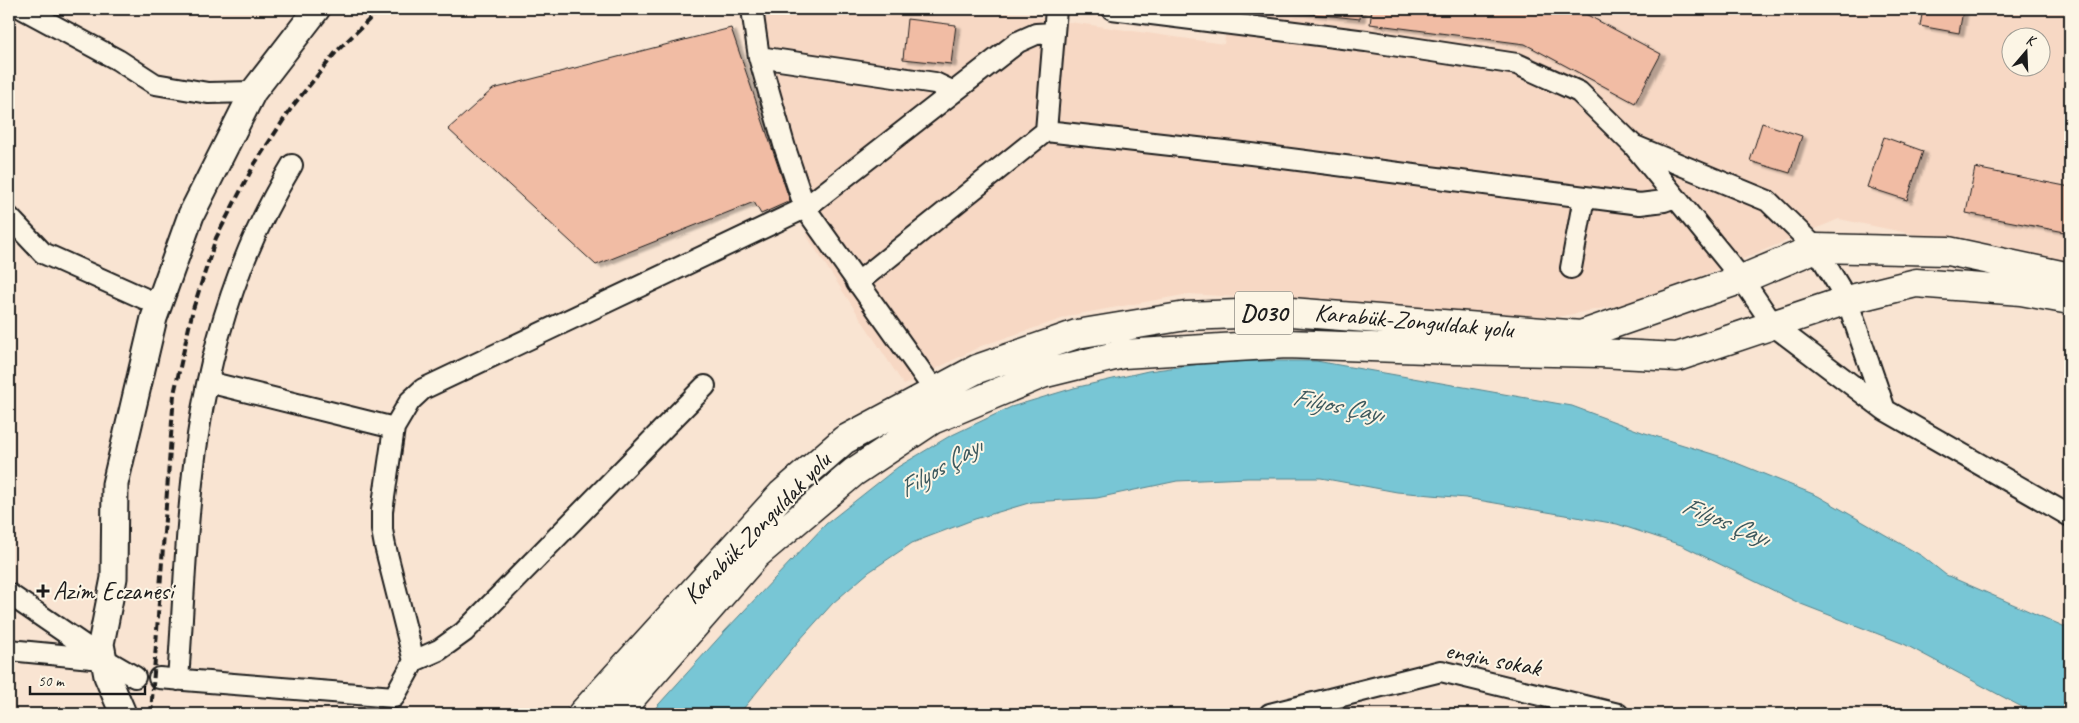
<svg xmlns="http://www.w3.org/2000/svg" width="2079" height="723" font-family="Caveat,sans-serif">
	<defs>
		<filter id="shadow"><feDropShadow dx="5" dy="3" stdDeviation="1" flood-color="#0004"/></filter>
	</defs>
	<rect width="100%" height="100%" fill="#f9e4d2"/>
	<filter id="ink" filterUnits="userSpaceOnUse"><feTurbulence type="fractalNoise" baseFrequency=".02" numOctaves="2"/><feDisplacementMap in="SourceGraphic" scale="10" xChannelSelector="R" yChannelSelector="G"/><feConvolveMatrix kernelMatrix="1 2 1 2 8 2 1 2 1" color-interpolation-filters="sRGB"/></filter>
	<g filter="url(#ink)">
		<path fill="#f7d8c4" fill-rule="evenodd" d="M759 9H978L1224 44 1229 9H2070V266L1839 219 1641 301 1557 317 1189 294 1073 315 981 346 904 385 808 238ZM2012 38H2042V68H2012Z"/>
		<path fill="#78c6d5" stroke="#53828b" d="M1224 361H1316L1572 406 1642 432 1722 457 1818 496 1922 556 1946 575 2070 629V714H2035L1904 644 1801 604 1681 545 1617 524 1466 498 1397 492 1321 478H1248L1177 481 1097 498 1032 502 975 519 912 543 869 572 833 603 797 643 739 714H650L725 631 826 524 898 467 948 437 1011 407 1074 388 1148 371Z"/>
		<path fill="#f1bca4" stroke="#1c1c1c" filter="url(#shadow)" d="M1267 9H1361L1360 19Z
			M1372 9H1576L1661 54 1635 103 1525 44 1370 24Z
			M1923 9H1949L1963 11 1959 33 1920 26Z
			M907 19 956 25 951 64 903 59Z
			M731 28 790 201 761 214 754 202 596 265 448 129 493 89Z
			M1762 123 1802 136 1790 173 1750 161Z
			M1884 137 1923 151 1907 200 1867 187Z
			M1975 168 2070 187V233L1966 213Z"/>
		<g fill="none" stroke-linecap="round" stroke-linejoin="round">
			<g stroke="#1c1c1c" stroke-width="24">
				<path id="minor" d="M23 9 118 60 155 84 208 93 253 92
					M1112 9 1366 41 1517 64 1579 92 1633 145 1742 279 1774 326 1885 410 2070 516
					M759 57 935 83 954 92
					M1046 131 1251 154 1640 204 1664 201 1675 197
					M1635 146 1768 201 1816 248 1847 300 1885 410
					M9 217 43 253 159 305
					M1571 268 1584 197
					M857 283 1046 131 1056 9
					M208 382 394 428
					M935 391 805 208 1018 42 1036 34 1054 33
					M9 594 104 659 135 677
					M9 650 102 659
					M414 661 439 650 464 632 705 386
					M159 678 394 697 414 661 385 546 382 530V511L394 428 410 401 423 389 805 208 785 148 759 57 752 9
					M178 680C184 599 186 515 198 435 212 340 242 247 292 165
					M1270 714 1441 671 1618 714"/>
			</g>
			<g stroke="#1c1c1c" stroke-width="29">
				<path id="major" d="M122 714V711L107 676 101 644 114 578 115 484 154 318 191 215 253 92 317 9"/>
			</g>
			<g stroke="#1c1c1c" stroke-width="31">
				<path id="highway" d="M582 714 782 494 844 440 977 369 1077 334 1186 316 1291 312 1581 335 1742 279 1816 248 1948 251 2070 277
					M617 714 756 555 854 472 932 420 1042 374 1123 354 1286 344 1455 350 1600 353 1677 357 1847 300 1916 283 2021 291 2070 300"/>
			</g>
			<use href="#minor" stroke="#fcf5e5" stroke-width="20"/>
			<use href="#major" stroke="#fcf5e5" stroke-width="25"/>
			<use href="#highway" stroke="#fcf5e5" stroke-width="28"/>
			<path stroke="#1c1c1c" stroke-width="4" stroke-dasharray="8 4" stroke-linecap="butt" d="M151 714 174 394 193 309 216 238 254 165 292 107 337 51 380 9"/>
		</g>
	</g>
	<path fill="#1c1c1c" stroke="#fcf5e5" stroke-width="2" d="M40.5 583.5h5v5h5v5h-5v5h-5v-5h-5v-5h5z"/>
	<g text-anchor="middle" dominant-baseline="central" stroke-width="4" stroke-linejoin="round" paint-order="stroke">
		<rect fill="#fcf5e5" stroke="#5f5d58" stroke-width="1" x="1235" y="291.5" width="58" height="43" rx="4"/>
		<g font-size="24" font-weight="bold" fill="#1c1c1c">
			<text x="1264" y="313">D030</text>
		</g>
		<g font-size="25" fill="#1c1c1c" stroke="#fcf5e5">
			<text transform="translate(1414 321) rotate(5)">Karabük-Zonguldak yolu</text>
			<text transform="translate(757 528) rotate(-46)">Karabük-Zonguldak yolu</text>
			<text transform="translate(1493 659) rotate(11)">engin sokak</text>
		</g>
		<g font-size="25" fill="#1c1c1c" stroke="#fcf5e5" text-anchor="start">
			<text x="53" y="591">Azim Eczanesi</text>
		</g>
		<g font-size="26" font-style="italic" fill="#3c585d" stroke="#fcf5e5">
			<text transform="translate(1338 405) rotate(11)">Filyos Çayı</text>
			<text transform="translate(940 467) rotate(-31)">Filyos Çayı</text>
			<text transform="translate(1726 521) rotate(22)">Filyos Çayı</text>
		</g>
	</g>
	<rect width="2079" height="723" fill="none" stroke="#fcf5e5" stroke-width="30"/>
	<rect x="15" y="15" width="2049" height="693" fill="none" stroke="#1c1c1c" stroke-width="2" filter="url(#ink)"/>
	<g transform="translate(2026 52) rotate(19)"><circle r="24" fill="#fcf5e5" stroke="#a29e95"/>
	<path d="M0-4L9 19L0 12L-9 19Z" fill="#1c1c1c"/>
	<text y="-8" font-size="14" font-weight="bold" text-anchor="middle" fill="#1c1c1c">K</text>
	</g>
	<path d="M30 686v8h115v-8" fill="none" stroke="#1c1c1c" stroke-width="2.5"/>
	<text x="38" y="686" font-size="15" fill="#1c1c1c" stroke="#fcf5e5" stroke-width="4" paint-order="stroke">50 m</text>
</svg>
